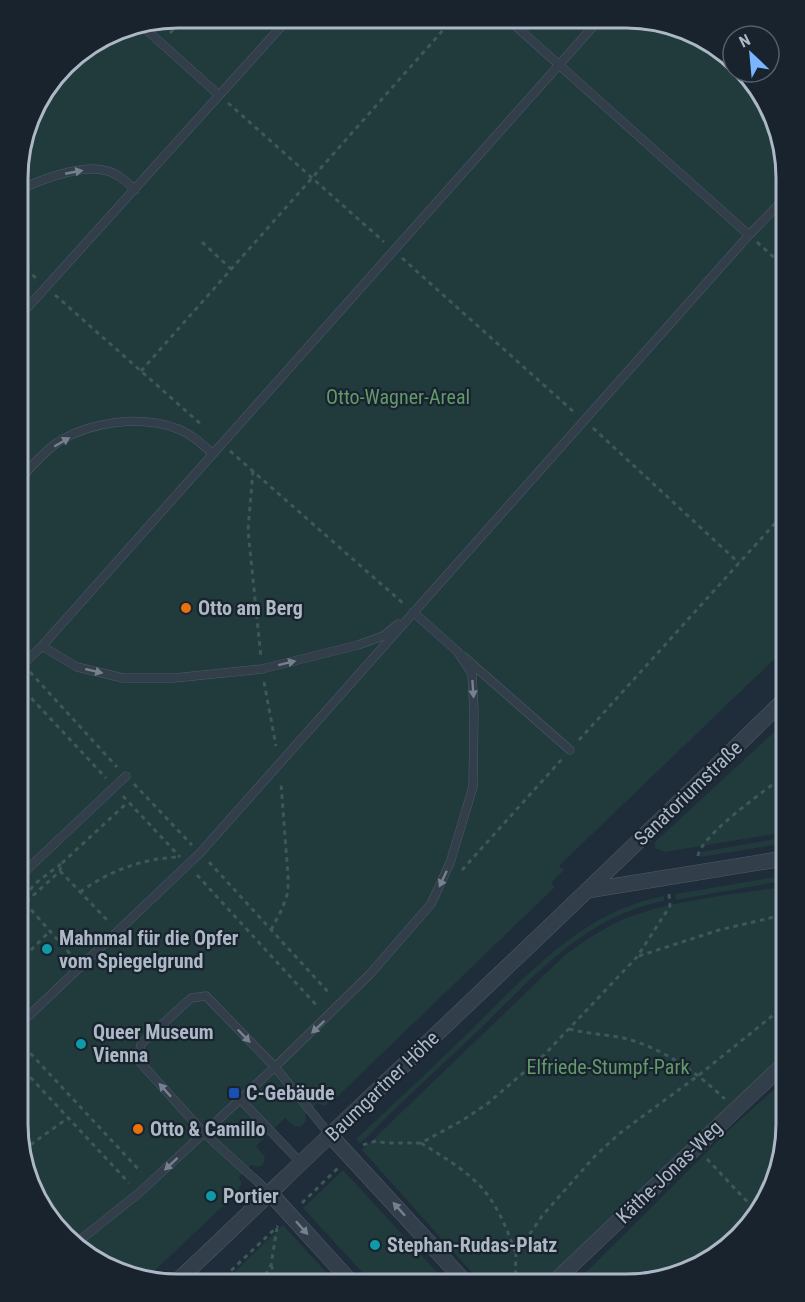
<svg xmlns="http://www.w3.org/2000/svg" width="805" height="1302" font-family="'Roboto Condensed',sans-serif">
	<rect width="100%" height="100%" fill="#1f2c3a"/>
	<path fill="#213a3b" d="M178 18 658 21 725 51 733 62V72H740L775 117 787 178V647L559 866 564 870 551 883 555 887 337 1097 324 1106 317 1103 306 1114V1121L301 1127 294 1126 285 1118 256 1146 265 1157 263 1165 259 1167 251 1165 239 1177 242 1184 239 1188 240 1190 147 1278 80 1251 30 1185 18 1124 19 158 35 107 72 58 117 30Z
		M787 720V832L665 852 655 848V842Z
		M787 837V843L700 857 701 852Z
		M787 875V880L676 900 675 894Z
		M787 886V1051L542 1284H482L362 1150 565 955C584 941 603 928 624 919 670 900 737 894 787 886Z
		M664 896V901C583 917 535 976 479 1030 441 1066 402 1101 366 1138L360 1143 356 1139C395 1103 434 1066 472 1029 528 974 583 911 664 896Z
		M787 1078V1135L754 1221 688 1272 627 1284H574L730 1129Z
		M343 1170 447 1283H448H372L303 1208Z
		M283 1225 336 1283H223Z"/>
	<g fill="none" stroke-linecap="round" stroke-linejoin="round">
		<g stroke="#505b68" stroke-width="9">
			<path id="service" d="M509 20 749 235
				M141 25 219 95
				M19 190C40 180 79 165 103 170 116 172 126 181 135 190
				M19 317 288 19
				M19 481C31 466 43 453 58 442 92 421 141 415 178 429 191 434 202 444 212 453
				M42 646 77 667 123 678H174L262 669 358 645 383 636 398 624
				M463 656 570 750
				M19 668 42 646 598 21
				M18 878 126 776
				M18 1026 200 853 749 235 787 196
				M240 1099 302 1164
				M270 1193 204 1133 138 1060 141 1044 191 998 206 996 275 1067 330 1135
				M75 1244 139 1193 275 1067 370 974 431 904 450 863 473 787 474 711 472 674 458 652 413 612"/>
		</g>
		<g stroke="#505b68" stroke-width="16">
			<path id="minor" d="M590 890 787 858
				M330 1135 467 1284
				M271 1194 352 1283
				M175 1283C234 1228 291 1172 349 1117 496 978 642 839 787 697
				M552 1284 787 1061"/>
		</g>
		<path stroke="#3e5758" stroke-width="3" stroke-dasharray="4.5 4.5" stroke-linecap="butt" d="M170 33 184 18
			M228 103 384 242
			M202 242 231 269
			M757 242 787 269
			M402 258 574 412
			M19 263 37 279
			M55 295 203 426
			M141 371 452 20
			M593 428 739 563
			M230 451 405 605
			M253 471 248 530 261 658
			M30 672 117 767
			M264 682 276 746
			M19 685 106 778
			M579 740 787 510
			M134 784 192 845
			M123 796 180 857
			M698 856C700 836 768 788 787 774
			M209 862 330 994
			M462 870 562 759
			M60 871 108 921
			M197 875 318 1007
			M80 892C110 871 140 859 178 857
			M18 903 37 882 61 864
			M25 903 72 956
			M18 905 25 903 60 871 61 864 128 802
			M271 930 282 909 288 892V876L281 783
			M639 956 719 930 787 914
			M18 963 50 931
			M569 1029C591 1035 613 1034 634 1041 670 1053 698 1074 725 1099
			M18 1040 141 1172
			M18 1064 129 1183
			M421 1143C478 1178 493 1189 516 1254
			M363 1145 376 1141 386 1143H421L463 1120 487 1104 544 1055 637 957 670 906 669 894
			M23 1150 68 1118
			M707 1159 757 1212
			M302 1203 338 1168
			M271 1265 278 1283
			M218 1283 278 1226
			M261 1283 271 1265 277 1228
			M515 1284 516 1254 542 1216 595 1156 620 1133 699 1075 787 1004"/>
		<use href="#service" stroke="#323e4a" stroke-width="8"/>
		<use href="#minor" stroke="#323e4a" stroke-width="15"/>
	</g>
	<defs><path id="oneway-solid" d="M-6-.8H1V-3.2L6.5 0L1 3.2V.8H-6Z" transform="scale(1.5)"/></defs>
	<g fill="#76818f">
		<use href="#oneway-solid" transform="translate(74 172) rotate(-11)"/>
		<use href="#oneway-solid" transform="translate(62 442) rotate(-30)"/>
		<use href="#oneway-solid" transform="translate(287 663) rotate(-14)"/>
		<use href="#oneway-solid" transform="translate(94 671) rotate(13)"/>
		<use href="#oneway-solid" transform="translate(473 689) rotate(86)"/>
		<use href="#oneway-solid" transform="translate(443 879) rotate(115)"/>
		<use href="#oneway-solid" transform="translate(318 1027) rotate(136)"/>
		<use href="#oneway-solid" transform="translate(244 1036) rotate(46)"/>
		<use href="#oneway-solid" transform="translate(165 1090) rotate(-132)"/>
		<use href="#oneway-solid" transform="translate(171 1164) rotate(137)"/>
		<use href="#oneway-solid" transform="translate(399 1209) rotate(-132)"/>
		<use href="#oneway-solid" transform="translate(302 1228) rotate(48)"/>
	</g>
	<g fill="#e8710a" stroke="#18232e" stroke-width="2">
		<circle cx="186" cy="608" r="6"/>
		<circle cx="138" cy="1129" r="6"/>
	</g>
	<g fill="#0f9aa8" stroke="#18232e" stroke-width="2">
		<circle cx="47" cy="949" r="6"/>
		<circle cx="81" cy="1044" r="6"/>
		<circle cx="211" cy="1196" r="6"/>
		<circle cx="375" cy="1245" r="6"/>
	</g>
	<rect fill="#1a4fb4" stroke="#18232e" stroke-width="2" x="228" y="1087" width="12" height="12" rx="3"/>
	<g text-anchor="middle" dominant-baseline="central" stroke-width="4.5" stroke-linejoin="round" paint-order="stroke">
		<g font-size="20" fill="#62996b" stroke="#18232e">
			<text x="398" y="397">Otto-Wagner-Areal</text>
			<text x="608" y="1067">Elfriede-Stumpf-Park</text>
		</g>
		<g font-size="20" font-weight="bold" fill="#adb8c7" stroke="#18232e" text-anchor="start">
			<text x="198" y="608">Otto am Berg</text>
			<text x="59" y="938">Mahnmal für die Opfer<tspan x="59" dy="23">vom Spiegelgrund</tspan></text>
			<text x="93" y="1032">Queer Museum<tspan x="93" dy="23">Vienna</tspan></text>
			<text x="246" y="1093">C-Gebäude</text>
			<text x="150" y="1129">Otto &amp; Camillo</text>
			<text x="223" y="1196">Portier</text>
			<text x="387" y="1245">Stephan-Rudas-Platz</text>
		</g>
		<g font-size="20" fill="#adb8c7" stroke="#18232e">
			<text transform="translate(688 793) rotate(-44)">Sanatoriumstraße</text>
			<text transform="translate(382 1086) rotate(-44)">Baumgartner Höhe</text>
			<text transform="translate(669 1172) rotate(-44)">Käthe-Jonas-Weg</text>
		</g>
	</g>
	<path d="M0 0H805V1302H0ZM178 28H626A150 150 0 0 1 776 178V1124A150 150 0 0 1 626 1274H178A150 150 0 0 1 28 1124V178A150 150 0 0 1 178 28Z" fill="#18232e" fill-rule="evenodd"/>
	<path fill="none" stroke="#adb8c7" stroke-width="3" d="M178 28H626A150 150 0 0 1 776 178V1124A150 150 0 0 1 626 1274H178A150 150 0 0 1 28 1124V178A150 150 0 0 1 178 28Z"/>
	<g transform="translate(751 54) rotate(334)"><circle r="28" fill="#18232e" stroke="#545f6b" stroke-width="1.5"/>
	<path d="M0-4.5L10 22L0 15L-10 22Z" fill="#79b6ff"/>
	<text y="-9" font-size="16" font-weight="bold" text-anchor="middle" fill="#adb8c7">N</text>
	</g>
</svg>
